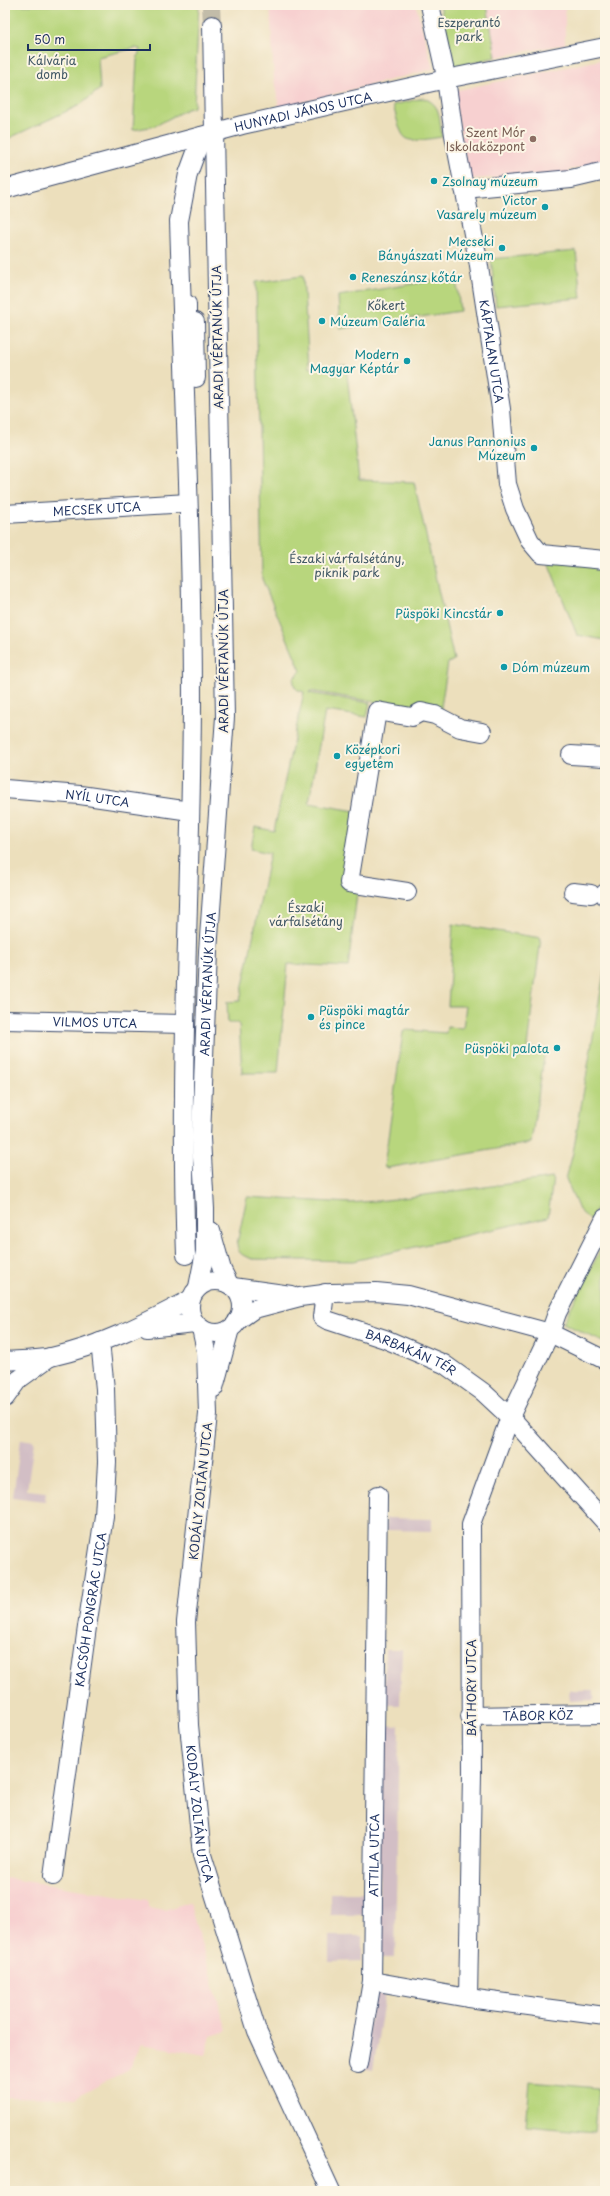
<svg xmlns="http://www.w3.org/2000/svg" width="610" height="2196" font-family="'Playpen Sans',sans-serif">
	<rect width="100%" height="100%" fill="#fcf5e5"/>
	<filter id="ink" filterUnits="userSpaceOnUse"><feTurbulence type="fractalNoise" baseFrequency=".025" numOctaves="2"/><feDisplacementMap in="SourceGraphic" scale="8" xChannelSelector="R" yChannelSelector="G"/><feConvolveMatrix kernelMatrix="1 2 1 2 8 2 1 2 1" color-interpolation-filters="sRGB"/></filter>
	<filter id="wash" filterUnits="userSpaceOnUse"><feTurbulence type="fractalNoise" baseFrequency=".012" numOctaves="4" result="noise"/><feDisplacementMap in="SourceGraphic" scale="16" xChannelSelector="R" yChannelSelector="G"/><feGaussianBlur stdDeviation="0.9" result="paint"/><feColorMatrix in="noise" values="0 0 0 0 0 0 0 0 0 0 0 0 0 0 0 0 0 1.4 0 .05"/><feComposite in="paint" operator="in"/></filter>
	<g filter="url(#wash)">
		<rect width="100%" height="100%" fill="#ecdfbc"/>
		<path fill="#f7d0d0" d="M270 5H416L433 69 279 108 274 79Z
			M487 5H565V44L496 57Z
			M605 59V162L569 170 570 174 469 179 453 91Z
			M5 1878 148 1900V1907L164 1910 189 1902 227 2031 211 2036 206 2055 141 2044 129 2069 75 2098 5 2097Z"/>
		<path fill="#d2bec5" d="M21 1439 34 1441 27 1490 46 1492 45 1501 13 1497Z
			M386 1518 432 1519V1531L386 1530Z
			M385 1649H402L400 1705H384Z
			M569 1690H594V1700L570 1701Z
			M382 1725 399 1726 395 1958H378Z
			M330 1893H363V1915H330Z
			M329 1936H362V1961L329 1962Z
			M374 1992 385 1994 373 2070 362 2068Z"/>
		<path fill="#b8d67d" stroke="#6a826e" d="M5 5H199L194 107 187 109 155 126 133 130 137 60 140 49 135 48 98 57 100 89 80 105 5 140Z
			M440 5H487L496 57 455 67Z
			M423 98C442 104 439 119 442 137 401 143 404 145 393 105Z
			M576 251 581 298 496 306 491 259Z
			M303 276 309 368 346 365 359 480 414 482 454 660 448 663 440 713 310 691 309 693 370 703 367 717 325 711 309 803 367 813 348 967 288 964 278 1073H242L239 1023H228L227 1002 240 1001 270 853 251 849 255 827 274 831 304 692C296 690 293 688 294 678L301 671 262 579 256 282Z
			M456 277 460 311 340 329 338 296Z
			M546 557 605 564V640L577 635Z
			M453 924 541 938 527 1047 545 1051 531 1143 387 1168 384 1166 403 1032 405 1030 446 1033 447 1027 463 1028 466 1006H448Z
			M605 967V1195L590 1220 579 1210 566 1179 573 1153Z
			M553 1178 548 1217 353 1261 253 1259C243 1256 238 1254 237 1244L247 1197 350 1203 387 1200Z
			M605 1241V1343L563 1323Z
			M530 2082 598 2088 594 2132 526 2126Z"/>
	</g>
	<g filter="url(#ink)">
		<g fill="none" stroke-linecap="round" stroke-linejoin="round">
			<path stroke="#c2bca9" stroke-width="18" stroke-dasharray="18 9" stroke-linecap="butt" d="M211 5 212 25"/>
			<g stroke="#3a496c" stroke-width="20">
				<g id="minor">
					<path id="s1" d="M430 5 445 72 454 135 478 260 501 409 507 484 515 509 530 541 541 554 605 560"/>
					<path id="s2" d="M5 189 242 125 446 79 605 47"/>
					<path d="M464 189 571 179 605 171"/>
					<path d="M187 304V321L195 322 196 378"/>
					<path id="s3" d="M5 514 188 503"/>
					<path d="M571 755 604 757"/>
					<path id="s4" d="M5 789 80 795 190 811"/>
					<path d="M407 892 349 883 377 711 412 717 421 712 435 715 460 728 482 732"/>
					<path d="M573 892 591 894"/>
					<path d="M605 896V893"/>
					<path id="s5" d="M5 1020 184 1024"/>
					<path d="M211 1231 222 1270 229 1284"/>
					<path d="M186 1255C179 1071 191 888 192 704 192 543 184 382 179 221L188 174 202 136"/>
					<circle cx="216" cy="1307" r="26"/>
					<path id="s6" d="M198 1287 205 1252V1209L201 1138 208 951 225 717 212 25"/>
					<path d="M233 1287 291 1295"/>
					<path id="s7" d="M325 1293 322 1317 327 1320 385 1339 444 1364 483 1392 514 1421 605 1522"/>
					<path d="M237 1321 254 1309 300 1297 331 1293 376 1292 408 1295 550 1333 605 1360"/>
					<path d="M147 1328 195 1323"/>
					<path id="s8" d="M201 1328 206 1351 208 1414 186 1622 189 1725 202 1855 257 2031 331 2191"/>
					<path d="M5 1361C20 1360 36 1360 51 1357 101 1346 146 1323 191 1299"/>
					<path d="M214 1388 230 1329"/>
					<path d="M5 1398 18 1380 50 1357"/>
					<path id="s9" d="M470 1716 605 1714"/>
					<path id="s10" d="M53 1876 87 1627 104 1516 107 1462 105 1389 100 1342"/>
					<path d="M372 1981 468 1998 605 2016"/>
					<path d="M468 1998 472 1774 471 1524 510 1417 550 1333 557 1313 605 1218"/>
					<path id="s11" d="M358 2064 372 1981 378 1495"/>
				</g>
			</g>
			<use href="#minor" stroke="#fff" stroke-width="18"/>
		</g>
	</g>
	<circle fill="#8d6e63" stroke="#fcf5e5" stroke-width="1.5" cx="533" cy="139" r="4"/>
	<g fill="#0f9aa8" stroke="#fcf5e5" stroke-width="1.5">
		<circle cx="434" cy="181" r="4"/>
		<circle cx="545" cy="207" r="4"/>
		<circle cx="502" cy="248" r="4"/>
		<circle cx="353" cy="277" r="4"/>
		<circle cx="322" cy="321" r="4"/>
		<circle cx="407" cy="361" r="4"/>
		<circle cx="534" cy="448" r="4"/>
		<circle cx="500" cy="613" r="4"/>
		<circle cx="504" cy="667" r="4"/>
		<circle cx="337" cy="756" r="4"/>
		<circle cx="311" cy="1017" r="4"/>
		<circle cx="557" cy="1048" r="4"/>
	</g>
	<g text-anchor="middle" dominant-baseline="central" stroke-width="4" stroke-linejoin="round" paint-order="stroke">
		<g font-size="12" fill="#425966" stroke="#fcf5e5">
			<text x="469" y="22">Eszperantó<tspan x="469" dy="14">park</tspan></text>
			<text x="52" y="60">Kálvária<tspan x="52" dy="14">domb</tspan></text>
			<text x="386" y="305">Kőkert</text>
			<text x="347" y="558">Északi várfalsétány,<tspan x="347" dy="14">piknik park</tspan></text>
			<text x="306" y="907">Északi<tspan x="306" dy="14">várfalsétány</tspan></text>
		</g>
		<g font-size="12" fill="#1b2f5e" stroke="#fcf5e5">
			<text stroke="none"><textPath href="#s2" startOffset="308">HUNYADI JÁNOS UTCA</textPath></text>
			<text transform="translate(217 337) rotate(-91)">ARADI VÉRTANÚK ÚTJA</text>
			<text stroke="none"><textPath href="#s1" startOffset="352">KÁPTALAN UTCA</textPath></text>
			<text stroke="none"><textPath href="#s3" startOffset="92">MECSEK UTCA</textPath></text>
			<text transform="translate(223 661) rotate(-90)">ARADI VÉRTANÚK ÚTJA</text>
			<text stroke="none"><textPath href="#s4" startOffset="93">NYÍL UTCA</textPath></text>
			<text stroke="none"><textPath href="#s6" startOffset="304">ARADI VÉRTANÚK ÚTJA</textPath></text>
			<text stroke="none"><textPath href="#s5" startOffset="90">VILMOS UTCA</textPath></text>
			<text stroke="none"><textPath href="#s7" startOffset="120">BARBAKÁN TÉR</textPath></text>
			<text transform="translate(200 1491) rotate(-84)">KODÁLY ZOLTÁN UTCA</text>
			<text stroke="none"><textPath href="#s10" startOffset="269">KACSÓH PONGRÁC UTCA</textPath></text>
			<text transform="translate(471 1688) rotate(-90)">BÁTHORY UTCA</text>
			<text stroke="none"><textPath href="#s9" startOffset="68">TÁBOR KÖZ</textPath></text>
			<text stroke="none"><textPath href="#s8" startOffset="488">KODÁLY ZOLTÁN UTCA</textPath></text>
			<text stroke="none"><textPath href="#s11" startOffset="210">ATTILA UTCA</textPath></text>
		</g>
		<g font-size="12" fill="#785e54" stroke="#fcf5e5" text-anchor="end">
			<text x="525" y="132">Szent Mór<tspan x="525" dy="14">Iskolaközpont</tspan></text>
		</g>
		<g font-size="12" fill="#0d838f" stroke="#fcf5e5" text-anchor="start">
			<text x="442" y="181">Zsolnay múzeum</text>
			<text x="537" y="200" text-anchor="end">Victor<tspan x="537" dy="14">Vasarely múzeum</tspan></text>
			<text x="494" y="241" text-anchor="end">Mecseki<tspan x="494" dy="14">Bányászati Múzeum</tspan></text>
			<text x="361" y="277">Reneszánsz kőtár</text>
			<text x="330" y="321">Múzeum Galéria</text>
			<text x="399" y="354" text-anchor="end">Modern<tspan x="399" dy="14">Magyar Képtár</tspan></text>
			<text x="526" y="441" text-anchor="end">Janus Pannonius<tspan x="526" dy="14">Múzeum</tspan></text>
			<text x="492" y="613" text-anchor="end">Püspöki Kincstár</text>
			<text x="512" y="667">Dóm múzeum</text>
			<text x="345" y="749">Középkori<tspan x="345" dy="14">egyetem</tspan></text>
			<text x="319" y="1010">Püspöki magtár<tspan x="319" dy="14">és pince</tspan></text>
			<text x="549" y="1048" text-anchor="end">Püspöki palota</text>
		</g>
	</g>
	<rect width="610" height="2196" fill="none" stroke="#fcf5e5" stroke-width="20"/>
	<path d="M28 44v6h122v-6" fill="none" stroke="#1b2f5e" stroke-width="2"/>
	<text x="34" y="44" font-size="12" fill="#1b2f5e" stroke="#fcf5e5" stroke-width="3" paint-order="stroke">50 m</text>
</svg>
